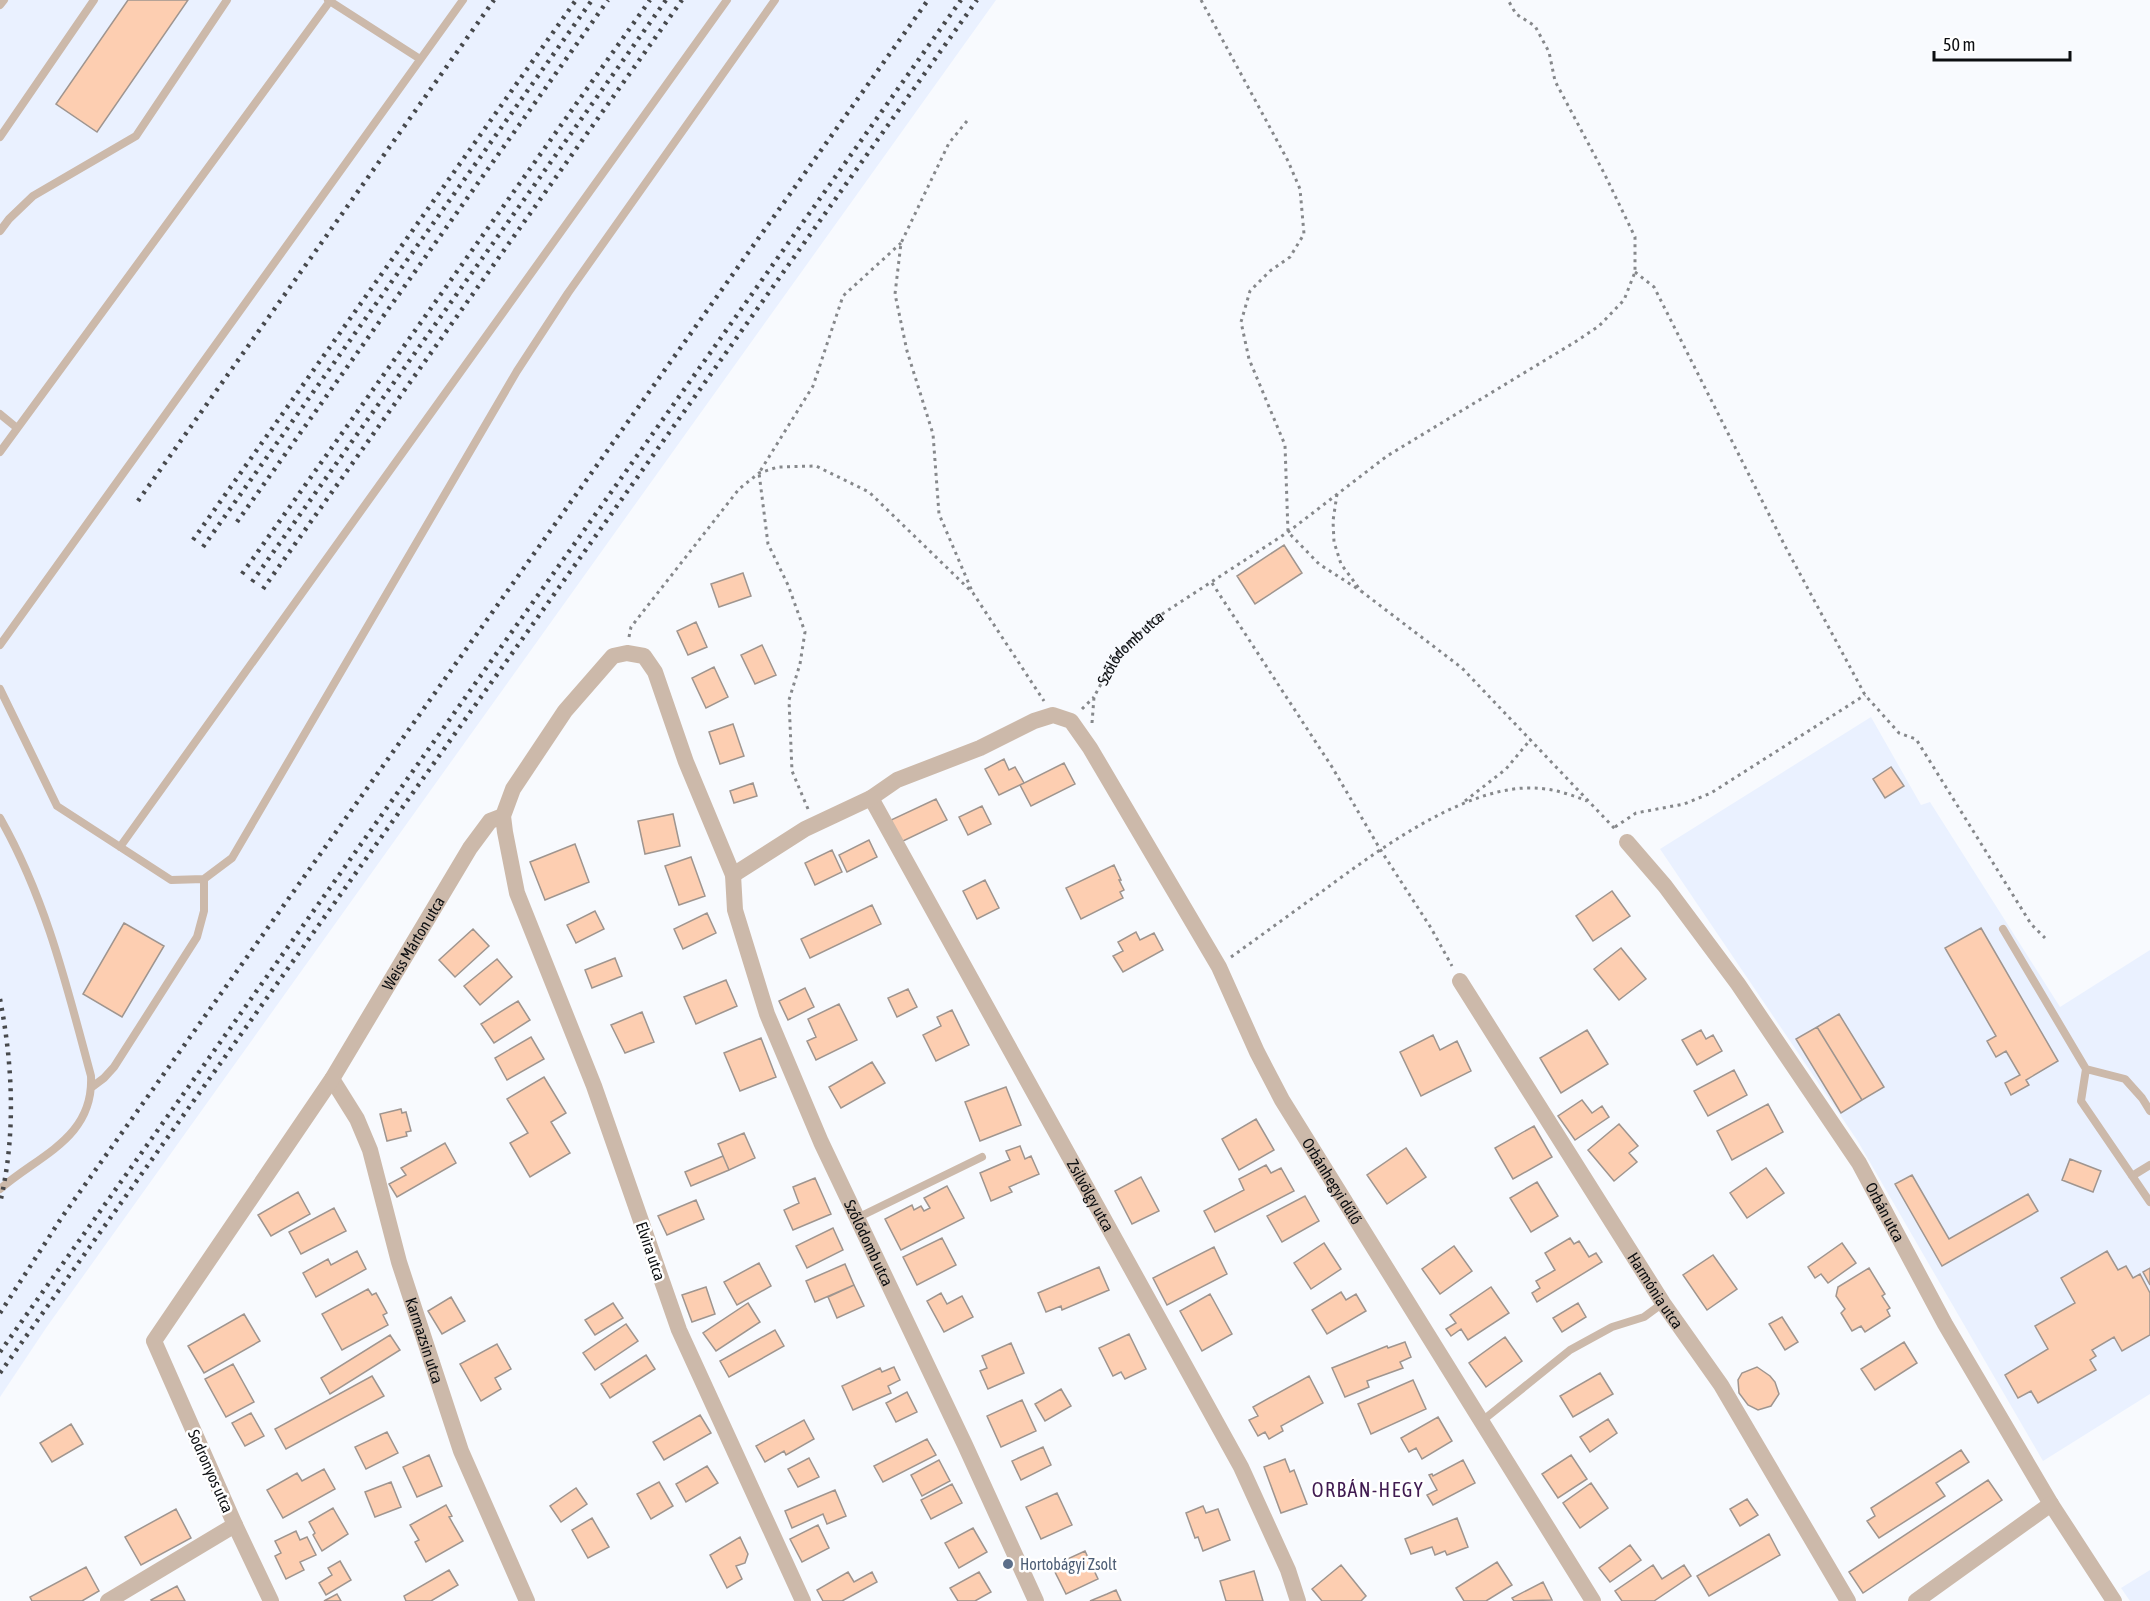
<svg xmlns="http://www.w3.org/2000/svg" width="2150" height="1601" font-family="'Asap Condensed',sans-serif">
	<rect width="100%" height="100%" fill="#f8fafe"/>
	<path fill="#eaf1ff" d="M0 0H996L46 1328 0 1397Z
		M1871 717 1921 805 1930 802 2060 1007 2150 950V1394L2043 1461 1857 1140 1660 849Z
		M2150 1570V1601H2130L2121 1588Z"/>
	<path fill="#fdceb1" stroke="#9f958f" stroke-width="1.5" d="M128 0H188L97 132 56 104Z
		M1284 545 1302 573 1255 604 1237 576Z
		M743 573 751 596 719 607 711 584Z
		M696 622 707 647 688 655 677 631Z
		M762 645 776 675 755 684 741 655Z
		M714 667 728 697 706 708 692 678Z
		M733 724 744 756 720 764 709 732Z
		M1004 759 1009 770 1015 767 1024 783 999 795 985 769Z
		M1064 763 1075 784 1031 806 1020 785Z
		M1891 767 1904 786 1885 798 1873 779Z
		M753 783 757 796 734 803 730 791Z
		M936 799 947 820 901 842 891 820Z
		M982 806 991 824 968 835 959 817Z
		M673 814 680 846 645 854 638 821Z
		M869 840 877 857 847 872 839 855Z
		M575 844 589 882 545 900 530 862Z
		M832 850 842 872 815 885 805 863Z
		M691 857 705 896 679 905 665 866Z
		M1114 865 1121 880H1119L1124 890 1120 892 1123 898 1081 919 1066 888Z
		M985 880 999 908 977 919 963 891Z
		M1612 891 1630 916 1593 941 1576 916Z
		M872 905 881 924 810 958 801 939Z
		M595 911 604 929 576 943 567 925Z
		M707 913 716 933 683 949 674 929Z
		M124 923 164 946 122 1017 83 994Z
		M1981 928 2058 1061 2026 1080 2029 1085 2011 1095 2005 1083 2020 1075 2006 1051 1996 1057 1987 1041 1996 1036 1945 948Z
		M473 929 489 946 455 977 439 960Z
		M1136 932 1140 940 1154 933 1163 950 1123 972 1113 956 1123 951 1118 942Z
		M1621 948 1646 979 1619 1000 1594 969Z
		M615 958 622 976 592 988 585 970Z
		M497 959 512 977 480 1005 464 986Z
		M726 980 737 1006 696 1024 684 997Z
		M805 988 814 1007 788 1020 779 1001Z
		M908 989 917 1007 897 1017 888 998Z
		M518 1001 530 1020 494 1043 481 1024Z
		M839 1004 857 1040 816 1060 807 1041 816 1037 808 1019Z
		M952 1010 969 1045 936 1061 923 1035 941 1026 937 1017Z
		M642 1012 654 1042 625 1053 611 1025Z
		M1839 1014 1884 1087 1862 1100 1817 1027Z
		M1817 1027 1862 1100 1841 1113 1796 1039Z
		M1587 1030 1608 1064 1561 1093 1540 1058Z
		M1701 1030 1706 1039 1713 1035 1722 1051 1697 1065 1682 1040Z
		M1433 1035 1440 1050 1457 1041 1471 1071 1421 1096 1400 1052Z
		M531 1037 544 1059 507 1080 495 1058Z
		M761 1038 776 1077 740 1091 724 1053Z
		M872 1062 885 1083 841 1108 829 1087Z
		M1734 1070 1747 1095 1708 1116 1694 1091Z
		M544 1077 566 1113 551 1122 570 1153 530 1177 510 1143 528 1133 507 1099Z
		M1006 1087 1021 1125 980 1141 965 1102Z
		M1582 1100 1592 1113 1602 1106 1609 1117 1575 1140 1558 1116Z
		M1768 1104 1783 1132 1732 1160 1717 1131Z
		M401 1109 402 1113 406 1112 411 1131 406 1132 407 1136 387 1141 380 1114Z
		M1256 1119 1274 1150 1239 1170 1222 1139Z
		M1619 1124 1638 1146 1629 1153 1637 1162 1614 1181 1588 1150Z
		M1534 1126 1552 1157 1513 1179 1495 1148Z
		M744 1133 755 1158 729 1170 718 1144Z
		M445 1143 456 1163 397 1197 389 1184 406 1175 401 1168Z
		M1020 1146 1025 1159 1031 1156 1039 1174 1009 1187 1012 1192 991 1201 980 1173 1010 1160 1006 1151Z
		M1406 1148 1426 1177 1387 1204 1367 1175Z
		M723 1156 729 1170 691 1186 685 1172Z
		M2070 1159 2101 1171 2093 1192 2062 1180Z
		M1266 1165 1271 1173 1281 1168 1294 1191 1215 1232 1204 1211 1244 1190 1239 1179Z
		M1766 1168 1784 1193 1747 1218 1730 1193Z
		M1912 1175 1949 1239 2028 1194 2038 1211 1942 1266 1895 1184Z
		M1141 1177 1159 1211 1132 1224 1115 1191Z
		M815 1178 831 1214 793 1230 784 1210 799 1203 793 1187Z
		M1537 1182 1558 1216 1531 1232 1510 1198Z
		M947 1186 964 1218 901 1250 885 1219 912 1205 914 1210 921 1206 924 1211 930 1208 924 1198Z
		M298 1192 310 1214 271 1236 258 1215Z
		M1305 1196 1319 1221 1282 1242 1267 1216Z
		M696 1200 704 1219 667 1235 658 1216Z
		M334 1208 346 1231 301 1254 289 1232Z
		M833 1228 843 1250 807 1268 796 1246Z
		M942 1238 956 1265 917 1285 903 1257Z
		M1570 1238 1574 1244 1579 1241 1589 1257 1596 1253 1602 1262 1537 1302 1532 1293 1540 1288 1536 1281 1555 1270 1545 1253Z
		M1324 1243 1341 1269 1311 1289 1294 1263Z
		M1842 1243 1856 1263 1828 1283 1821 1274 1815 1278 1808 1267Z
		M1454 1246 1472 1271 1440 1294 1422 1269Z
		M1214 1247 1227 1274 1167 1305 1153 1278Z
		M357 1251 366 1269 316 1297 303 1273 328 1259 331 1265Z
		M2107 1251 2118 1270 2126 1266 2133 1278 2140 1274 2150 1293V1335L2122 1351 2114 1337 2092 1350 2096 1356 2090 1360 2096 1370 2038 1403 2031 1391 2018 1398 2005 1375 2048 1349 2035 1326 2075 1303 2061 1278Z
		M1713 1255 1737 1289 1707 1310 1683 1275Z
		M759 1263 771 1286 737 1305 724 1282Z
		M845 1264 854 1285 815 1302 806 1281Z
		M1099 1267 1109 1290 1062 1310 1061 1306 1046 1312 1038 1293Z
		M1869 1268 1885 1294 1882 1296 1890 1308 1887 1310 1890 1316 1865 1332 1861 1326 1852 1331 1841 1313 1845 1309 1836 1296 1838 1287Z
		M2150 1268V1285L2143 1272Z
		M854 1285 864 1306 837 1318 828 1297Z
		M706 1287 715 1314 692 1322 682 1295Z
		M1491 1287 1509 1313 1468 1340 1461 1329 1451 1336 1446 1329 1456 1323 1450 1315Z
		M368 1289 372 1295 376 1293 387 1313 383 1315 388 1325 342 1350 322 1314Z
		M1341 1292 1346 1300 1356 1294 1366 1311 1327 1334 1312 1310Z
		M941 1293 947 1304 962 1296 973 1317 944 1332 927 1301Z
		M1210 1294 1232 1334 1202 1351 1180 1311Z
		M451 1297 465 1321 442 1334 428 1311Z
		M613 1303 623 1318 595 1335 585 1320Z
		M748 1303 760 1322 716 1351 703 1333Z
		M1578 1303 1586 1317 1562 1332 1553 1318Z
		M244 1314 260 1341 204 1373 188 1346Z
		M1782 1317 1798 1342 1785 1350 1769 1324Z
		M626 1324 638 1341 595 1370 583 1353Z
		M775 1330 784 1346 729 1377 720 1361Z
		M1129 1334 1146 1369 1125 1379 1121 1372 1113 1376 1099 1348Z
		M390 1335 400 1350 330 1394 321 1378Z
		M1505 1337 1522 1361 1486 1387 1469 1363Z
		M1405 1342 1411 1357 1400 1362 1403 1368 1367 1381 1369 1387 1345 1397 1332 1368 1387 1346 1388 1348Z
		M1904 1342 1917 1363 1875 1390 1861 1369Z
		M1011 1343 1024 1373 988 1389 980 1371 987 1368 982 1356Z
		M497 1344 511 1369 495 1378 501 1389 481 1401 460 1364Z
		M646 1355 655 1369 610 1398 601 1384Z
		M233 1364 254 1402 226 1417 205 1379Z
		M894 1367 900 1380 888 1386 891 1393 853 1410 842 1386 880 1368 882 1372Z
		M1757 1367 1770 1376 1775 1382 1779 1394 1771 1406 1758 1410 1748 1405 1739 1393 1738 1380 1742 1373Z
		M1600 1373 1613 1394 1573 1417 1560 1396Z
		M372 1376 384 1396 286 1449 275 1429Z
		M1309 1376 1323 1403 1281 1426 1283 1431 1269 1439 1265 1432 1258 1436 1249 1420 1258 1416 1253 1407Z
		M1413 1380 1426 1409 1371 1434 1358 1404Z
		M1061 1389 1071 1406 1045 1421 1035 1404Z
		M907 1392 917 1412 896 1422 886 1403Z
		M1022 1400 1036 1431 1001 1447 987 1416Z
		M251 1413 264 1436 245 1446 232 1423Z
		M700 1415 711 1433 664 1460 653 1442Z
		M1438 1417 1452 1441 1422 1459 1416 1448 1409 1452 1401 1438Z
		M1608 1419 1617 1433 1590 1452 1580 1437Z
		M804 1420 814 1439 786 1455 784 1451 765 1462 756 1446Z
		M71 1424 83 1444 52 1462 40 1443Z
		M387 1432 398 1453 366 1469 355 1447Z
		M927 1439 936 1455 883 1482 874 1466Z
		M1043 1447 1051 1465 1021 1480 1012 1461Z
		M1961 1450 1969 1462 1936 1483 1945 1496 1879 1538 1867 1521 1875 1516 1871 1508Z
		M429 1455 442 1486 417 1497 403 1467Z
		M1571 1455 1587 1479 1558 1498 1542 1474Z
		M809 1458 819 1477 798 1487 788 1469Z
		M1285 1459 1290 1472 1294 1470 1307 1504 1281 1513 1264 1467Z
		M939 1460 950 1481 922 1496 911 1475Z
		M1463 1460 1475 1483 1433 1505 1427 1495 1437 1490 1429 1475 1432 1474 1433 1476Z
		M707 1466 718 1483 686 1502 676 1484Z
		M324 1469 335 1489 283 1518 267 1490 297 1473 302 1481Z
		M1988 1480 2002 1500 1863 1593 1849 1572Z
		M391 1482 401 1507 375 1517 365 1492Z
		M659 1482 673 1506 651 1519 637 1494Z
		M1591 1483 1608 1508 1580 1528 1563 1503Z
		M952 1484 962 1503 931 1519 921 1500Z
		M576 1488 587 1504 561 1522 550 1506Z
		M835 1490 846 1516 827 1524 823 1514 792 1528 785 1511Z
		M1057 1493 1072 1525 1041 1539 1026 1507Z
		M1747 1499 1758 1515 1740 1526 1730 1509Z
		M446 1505 452 1516 449 1517 463 1541 426 1562 415 1542 419 1540 410 1525Z
		M1203 1506 1206 1513 1218 1509 1230 1540 1203 1551 1198 1537 1195 1538 1186 1513Z
		M333 1508 348 1534 322 1551 313 1535 315 1533 309 1522Z
		M176 1509 191 1538 141 1565 125 1537Z
		M592 1518 609 1547 588 1558 572 1530Z
		M1457 1518 1468 1547 1447 1555 1445 1551 1435 1555 1432 1547 1411 1554 1405 1539Z
		M818 1525 829 1548 802 1562 790 1539Z
		M973 1528 987 1552 959 1568 945 1543Z
		M296 1531 300 1540 307 1537 316 1555 300 1562 304 1570 286 1579 275 1556 281 1553 275 1541Z
		M1769 1534 1780 1555 1709 1596 1697 1576Z
		M740 1537 748 1554 745 1563 736 1566 742 1579 727 1588 710 1555Z
		M1630 1545 1641 1560 1610 1582 1599 1568Z
		M1085 1551 1098 1579 1066 1594 1052 1566Z
		M340 1561 351 1580 326 1595 319 1583 332 1575 328 1568Z
		M1497 1562 1512 1585 1486 1601H1464L1456 1588Z
		M1341 1565 1366 1596 1361 1601H1322L1312 1589Z
		M1653 1565 1662 1579 1684 1565 1691 1576 1654 1601H1622L1615 1591Z
		M86 1567 99 1591 82 1601H32L30 1597Z
		M449 1570 458 1585 431 1601H406L404 1596Z
		M1254 1571 1263 1601H1226L1220 1581Z
		M848 1572 854 1582 872 1572 877 1582 842 1601H823L817 1590Z
		M979 1572 991 1592 975 1601H958L950 1588Z
		M1543 1582 1552 1600 1514 1601 1512 1598Z
		M177 1586 185 1601H152L151 1600Z
		M1116 1590 1121 1601H1090L1107 1594Z
		M337 1594 341 1601H324Z"/>
	<g fill="none" stroke-linecap="round" stroke-linejoin="round">
		<g stroke="#86888b" stroke-width="3" stroke-dasharray="3 4.5" stroke-linecap="butt">
			<path d="M1201 0 1288 161 1300 189 1304 234 1290 257 1270 271 1250 291 1241 322 1249 359 1285 445 1288 532 1319 564 1361 591"/>
			<path d="M967 121 949 143 901 243 895 294 907 351 933 434 939 514 972 591"/>
			<path d="M1635 272 1654 287 1785 546 1865 695 1899 733 1916 739 2031 924 2045 938"/>
			<path d="M1337 494 1333 521 1334 542 1341 564 1361 591 1462 668 1615 829"/>
			<path d="M1212 583 1332 767 1380 849 1431 928 1452 966"/>
			<path d="M629 637 631 627 739 489 759 473 778 467 816 466 869 492 973 593 1044 701"/>
			<path d="M1082 709 1094 697"/>
			<path id="s1" d="M1092 723 1094 697 1117 654 1156 618 1288 532 1387 456 1575 342 1599 326 1624 300 1635 272V237L1604 173 1555 81 1549 52 1535 26 1516 14 1508 0"/>
			<path d="M1465 801 1506 769 1531 739"/>
			<path d="M808 809 792 771 789 700 800 664 805 632 788 585 768 544 759 473 813 386 843 296 901 243"/>
			<path d="M1615 827 1636 813 1684 804 1711 793 1865 695"/>
			<path d="M1231 957C1262 935 1293 912 1324 890 1377 851 1458 791 1525 788 1548 787 1567 793 1587 801"/>
		</g>
		<path stroke="#ccb9aa" stroke-width="8" d="M328 0 420 59
			M0 5 4 0
			M0 137 94 0
			M0 231 9 219 33 196 136 136 227 0
			M0 414 17 428
			M0 452 330 1
			M0 645 463 0
			M0 689 57 806 171 880 204 879 232 858 517 371 568 293 775 0
			M0 818C46 899 67 987 91 1076 94 1138 39 1155 0 1189
			M120 847 727 0
			M2003 929 2086 1069 2081 1101 2150 1202
			M2086 1069 2125 1079 2142 1098 2150 1111
			M92 1087 104 1078 114 1067 197 937 204 911V879
			M2132 1176 2150 1165
			M857 1218 982 1157
			M1482 1421 1570 1350 1612 1327 1644 1317 1663 1303"/>
		<g stroke="#ccb9aa" stroke-width="16">
			<path id="s2" d="M871 798 1241 1467 1288 1570 1298 1601"/>
			<path id="s3" d="M1627 842 1665 886 1738 984 1859 1163 1945 1324 2051 1504 2114 1601"/>
			<path id="s4" d="M733 875 805 829 871 798 897 780 980 748 1034 721 1053 715 1071 721 1090 748 1219 967 1257 1052 1282 1100 1593 1601"/>
			<path id="s5" d="M1460 981 1663 1303 1721 1385 1848 1601"/>
			<path id="s6" d="M332 1079 357 1119 370 1150 399 1262 461 1451 527 1601"/>
			<path d="M108 1601 235 1525"/>
			<path id="s7" d="M271 1601 235 1525 154 1341 332 1079 470 848 490 821 503 816"/>
			<path id="s8" d="M803 1601 679 1330 594 1086 517 893 505 832 503 816 513 789 565 711 613 656 627 653 644 656 655 672 686 762 733 875 735 910 767 1014 821 1142 965 1445 1036 1601"/>
			<path d="M1916 1601 2051 1504"/>
		</g>
		<path stroke="#47494c" stroke-width="4.5" stroke-dasharray="3 6" stroke-linecap="butt" d="M138 501 494 0
			M237 522 608 0
			M193 540 576 0
			M203 547 592 0
			M242 574 650 0
			M252 582 666 0
			M263 589 682 0
			M0 999C13 1066 16 1136 0 1203
			M0 1313 62 1217 928 0
			M0 1352 961 0
			M0 1373 977 0"/>
	</g>
	<circle fill="#5c6f8a" stroke="#fff" stroke-width="2" cx="1008" cy="1564" r="6"/>
	<g text-anchor="middle" dominant-baseline="central" stroke-width="5" stroke-linejoin="round" paint-order="stroke">
		<g font-size="16" fill="#0c0e11" stroke="#fff">
			<text stroke="none"><textPath href="#s1" startOffset="88">Szőlődomb utca</textPath></text>
			<text stroke="none"><textPath href="#s7" startOffset="760">Weiss Márton utca</textPath></text>
			<text stroke="none"><textPath href="#s4" startOffset="908">Orbánhegyi dűlő</textPath></text>
			<text stroke="none"><textPath href="#s2" startOffset="454">Zsilvölgy utca</textPath></text>
			<text stroke="none"><textPath href="#s3" startOffset="452">Orbán utca</textPath></text>
			<text stroke="none"><textPath href="#s8" startOffset="1701">Szőlődomb utca</textPath></text>
			<text transform="translate(651 1251) rotate(71)">Elvira utca</text>
			<text stroke="none"><textPath href="#s5" startOffset="366">Harmónia utca</textPath></text>
			<text stroke="none"><textPath href="#s6" startOffset="279">Karmazsin utca</textPath></text>
			<text transform="translate(211 1471) rotate(66)">Sodronyos utca</text>
		</g>
		<g font-size="16" fill="#4e5e75" stroke="#fff" text-anchor="start">
			<text x="1020" y="1564">Hortobágyi Zsolt</text>
		</g>
		<g font-size="20" letter-spacing="1.5" fill="#411b50" stroke="#fff">
			<text x="1368" y="1489">ORBÁN-HEGY</text>
		</g>
	</g>
	<path d="M1934 51v9h136v-9" fill="none" stroke="#0c0e11" stroke-width="3"/>
	<text x="1943" y="51" font-size="18" fill="#0c0e11" stroke="#ffffff" stroke-width="4.5" paint-order="stroke">50 m</text>
</svg>
